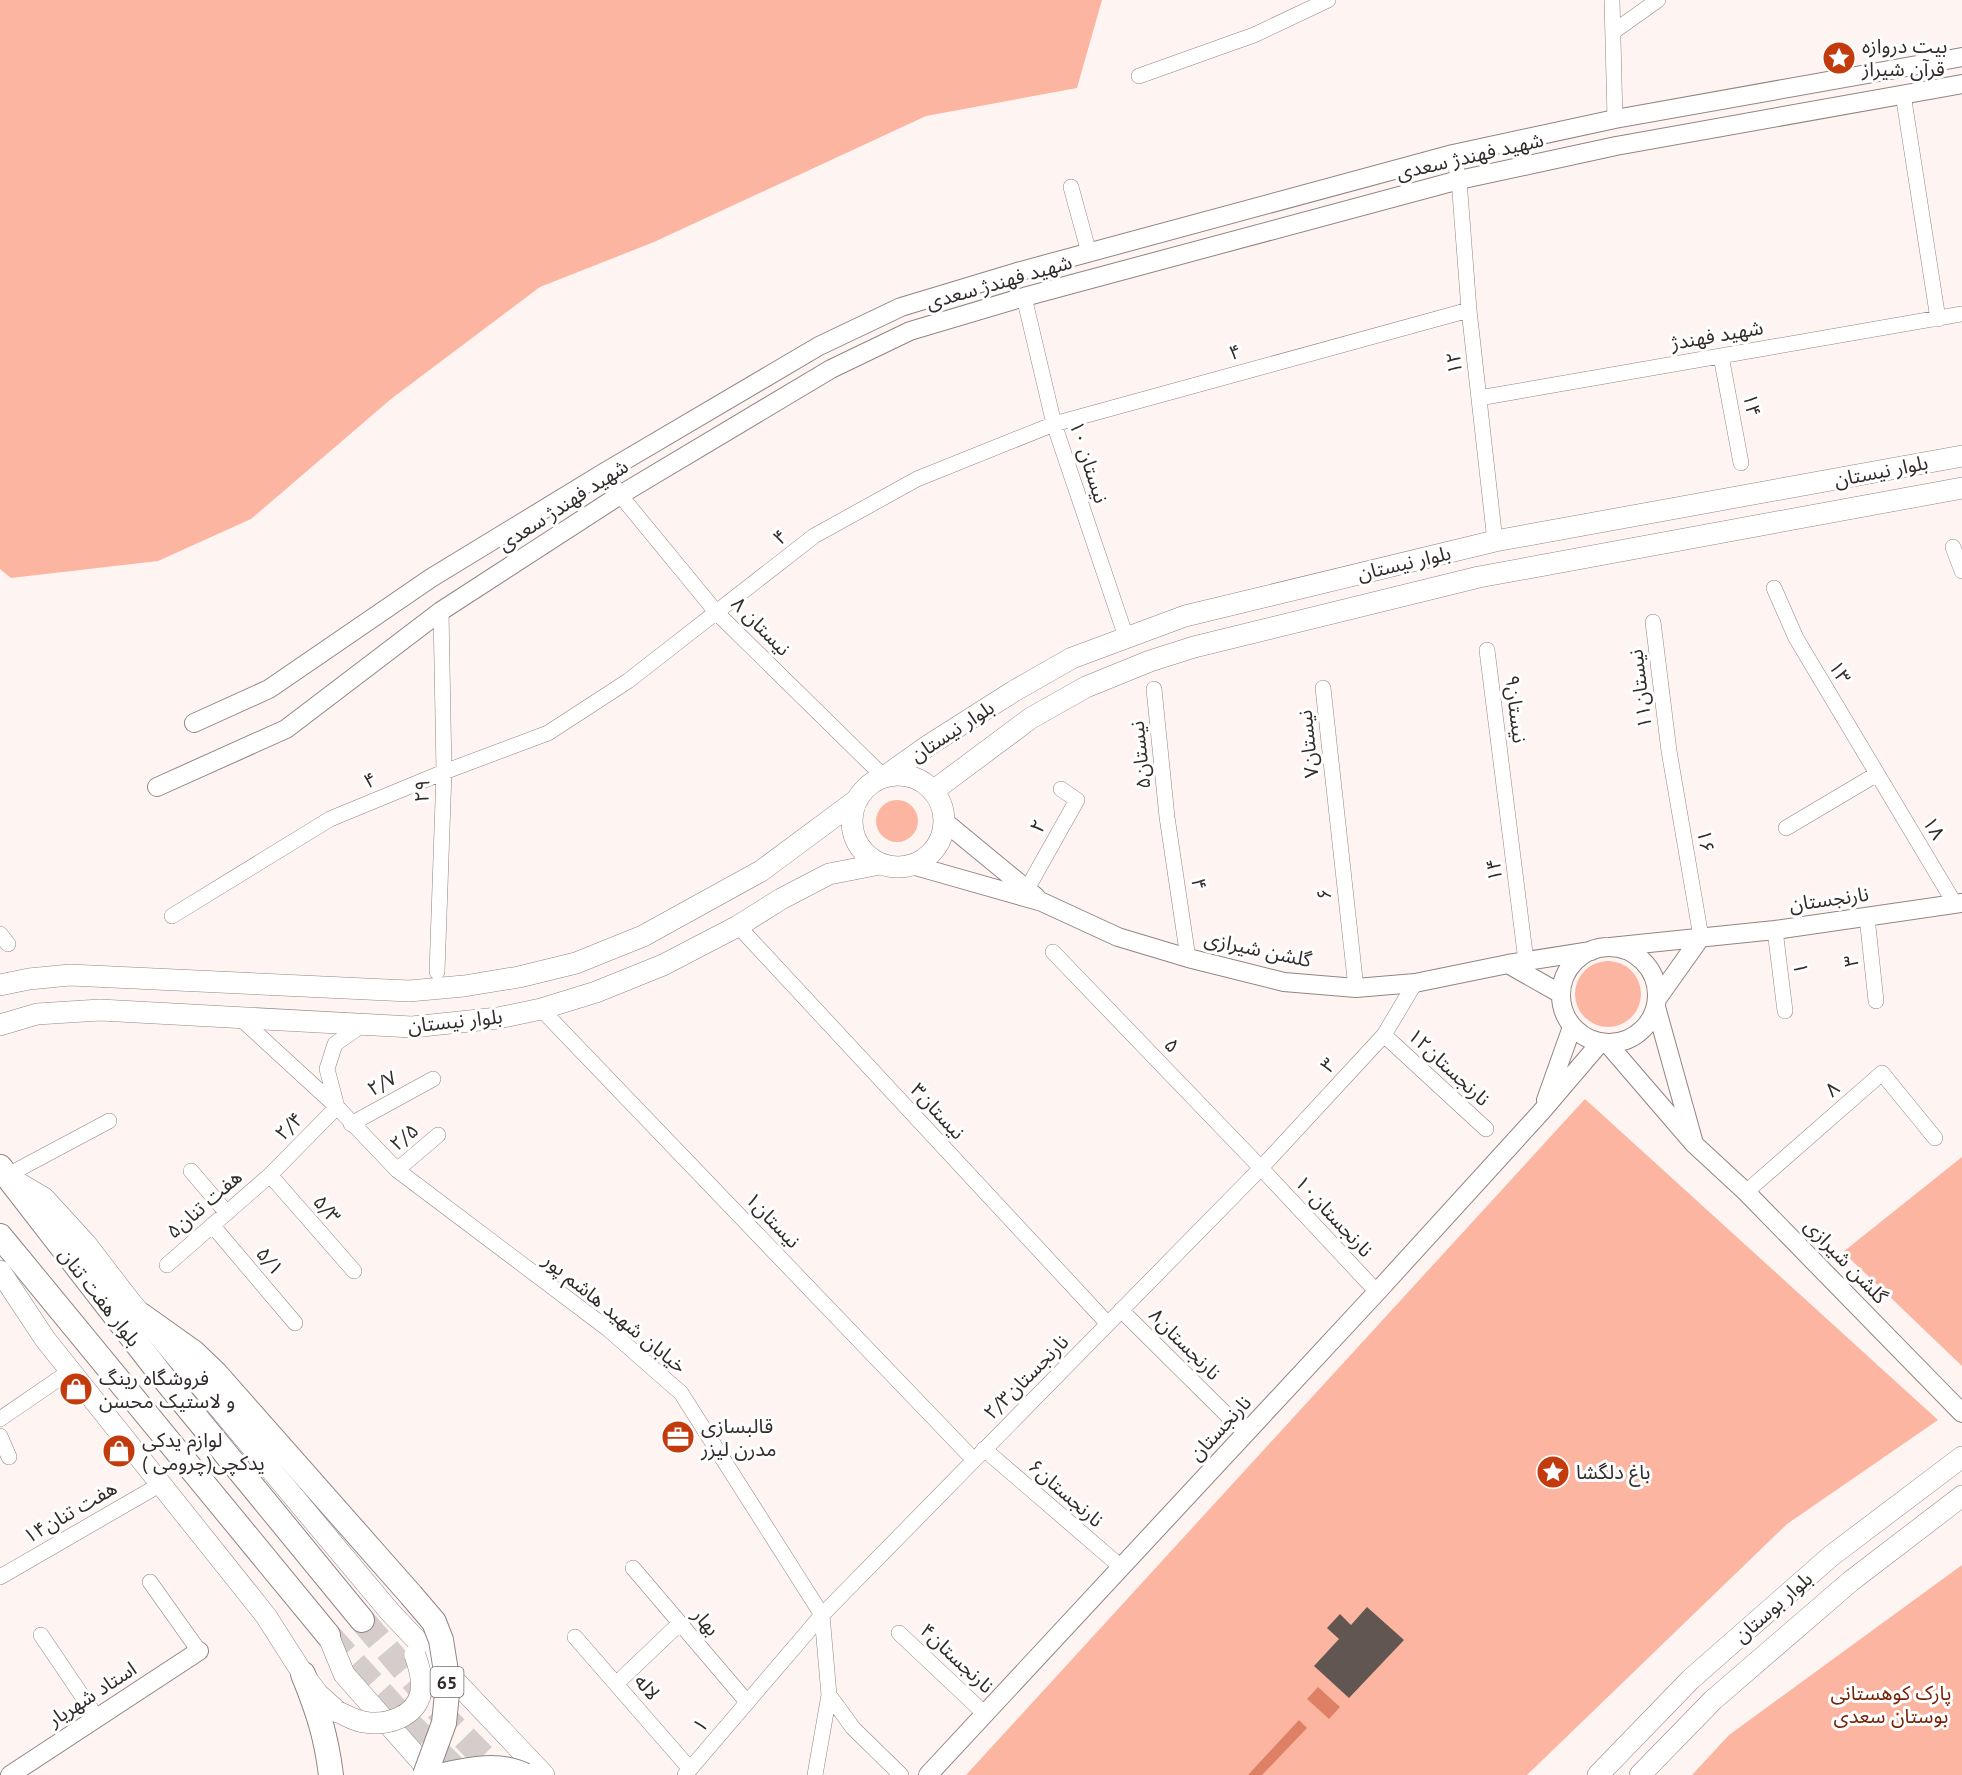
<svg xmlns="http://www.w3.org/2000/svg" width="1962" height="1775" font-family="'PT Sans','Noto Sans Arabic',sans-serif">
	<rect width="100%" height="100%" fill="#fef5f3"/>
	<path fill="#fcb5a0" d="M0 0H1102L1077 88 926 116 654 242 540 287 391 399 251 519 158 561 11 578 0 569Z
		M876 821a21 21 0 1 1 42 0a21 21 0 1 1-42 0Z
		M1575 994a33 33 0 1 1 66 0a33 33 0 1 1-66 0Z
		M1585 1099 1938 1420 1787 1524 1527 1775H966Z
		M1962 1157V1366L1843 1252Z
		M1962 1565V1775H1692L1729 1735Z"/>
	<path fill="#de8066" d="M1318 1687 1340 1707 1329 1719 1307 1699Z
		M1299 1720 1307 1728 1262 1775H1248Z"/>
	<path fill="#625652" d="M1367 1607 1404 1640 1349 1698 1314 1666 1339 1639 1327 1628 1340 1614 1351 1625Z"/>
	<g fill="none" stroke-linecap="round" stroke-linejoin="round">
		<path stroke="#d5cdcb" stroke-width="26" stroke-dasharray="26 13" stroke-linecap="butt" d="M362 1620 449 1722 501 1775
			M328 1635 409 1724 461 1775"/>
		<g stroke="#928581" stroke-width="16">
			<path id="minor" d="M1612 0 1615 119
				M1613 32 1658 0
				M1139 76 1254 35 1328 0
				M1903 94 1938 319
				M1453 154 1459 180 1469 310 1495 541
				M1071 187 1089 253
				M1024 297 1054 424 1126 637
				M1721 356 1741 463
				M1479 398 1962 314
				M605 472 620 495 717 613 884 777
				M1953 547 1962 571
				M1774 588 1796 638 1955 904
				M1653 622 1669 751 1701 937
				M1487 650 1526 961
				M1323 688 1356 988
				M1154 689 1167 817 1188 958
				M1786 828 1877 774
				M1027 889 1077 800 1061 789
				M172 916 330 819 444 772 548 733 628 681 814 536 917 479 1054 424 1469 310
				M1867 917 1876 1001
				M738 926 1108 1324
				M1775 930 1785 1011
				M0 934 8 944
				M1053 952 1261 1168 1377 1292
				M437 972 444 772 441 611
				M541 1009 974 1460
				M240 1018 337 1107 397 1170 608 1329 681 1393 822 1615 829 1695 815 1775
				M1384 1035 1486 1129
				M337 1107 327 1069 335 1044 362 1025
				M351 1124 433 1079
				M397 1170 438 1135
				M191 1171 227 1213
				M270 1175 354 1271
				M6 1176 109 1121
				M1746 1192 1882 1073 1935 1138
				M212 1225 295 1323
				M167 1265 270 1175 337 1107
				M1121 1310 1245 1433
				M0 1419 70 1371
				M0 1436 9 1457
				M984 1449 1121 1567
				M633 1568 747 1702
				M0 1577 161 1484
				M150 1582 199 1651
				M899 1633 985 1714
				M41 1635 97 1718
				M575 1637 690 1769
				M616 1684 680 1623
				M829 1695 853 1728 901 1775
				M685 1775 822 1615 1261 1168 1384 1035 1415 983"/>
		</g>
		<g stroke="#928581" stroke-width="20">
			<path id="tertiary" d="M194 723 269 689 431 578 605 472 819 346 901 307 1017 272 1453 154 1615 119 1962 57
				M157 787 286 729 441 611 620 495 831 369 910 331 1024 297 1459 180 1616 146 1962 84
				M945 822 1036 897
				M912 865 1042 902 1118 937 1188 958 1284 982 1356 988 1415 983 1508 964 1591 951
				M1610 947 1775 930 1962 903
				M1561 995a48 48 0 1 1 96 0a48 48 0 1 1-96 0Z
				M1508 964 1561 994
				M1657 999 1701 937
				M1656 1007 1693 1140
				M1607 1043 1694 1144 1746 1192 1962 1413
				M1546 1100 1572 1027
				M10 1775 199 1651
				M928 1775 1377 1292 1542 1111 1600 1043"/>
		</g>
		<g stroke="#928581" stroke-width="22">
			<path id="secondary" d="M852 821a46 46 0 1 1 92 0a46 46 0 1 1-92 0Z
				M884 777 929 745 1014 691 1072 658 1185 616 1495 541 1962 456
				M933 791 1031 718 1086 687 1150 661 1194 647 1479 577 1962 488
				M0 985 29 979 70 975 409 991 464 986 519 977 576 963 643 936 761 871 858 799
				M0 1025 37 1014 100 1010 412 1027 498 1018 541 1009 596 992 663 965 738 926 781 899 829 874 880 864
				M10 1178 44 1198 86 1244 129 1300 390 1612 544 1775
				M0 1271 45 1339 266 1616 303 1674 318 1694 338 1712
				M328 1635 344 1674 433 1775
				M1598 1775 1691 1679 1831 1556 1962 1457
				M1640 1775 1713 1700 1851 1581 1962 1496"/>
		</g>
		<g stroke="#928581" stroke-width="26">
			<path id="primary" d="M0 1167 162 1376 362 1620
				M0 1236 328 1635
				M141 1315 193 1352 216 1374 411 1595
				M303 1674C318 1711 326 1735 331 1775"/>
		</g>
		<use href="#minor" stroke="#fff" stroke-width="15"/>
		<use href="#tertiary" stroke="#fff" stroke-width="18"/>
		<use href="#secondary" stroke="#fff" stroke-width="21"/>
		<use href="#primary" stroke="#fff" stroke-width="24"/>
		<g stroke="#928581" stroke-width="22" stroke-linecap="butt">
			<path id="secondary-bridge" d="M338 1712C346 1715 355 1721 364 1722 387 1726 416 1717 421 1692 423 1679 419 1667 415 1655"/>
		</g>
		<g stroke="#928581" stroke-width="26" stroke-linecap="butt">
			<path id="primary-bridge" d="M411 1595 434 1622 441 1640 448 1684 444 1723 425 1775
				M444 1775C470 1769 500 1763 524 1775"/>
		</g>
		<use href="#secondary-bridge" stroke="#fff" stroke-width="21"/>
		<use href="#primary-bridge" stroke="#fff" stroke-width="24"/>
	</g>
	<defs>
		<g id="sight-disc" transform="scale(1.725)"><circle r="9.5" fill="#c33b0c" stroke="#fff"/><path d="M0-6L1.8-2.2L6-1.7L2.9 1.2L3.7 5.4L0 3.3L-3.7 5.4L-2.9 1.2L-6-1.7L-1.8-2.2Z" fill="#fff"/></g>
		<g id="shop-disc" transform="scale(1.725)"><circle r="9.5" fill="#c33b0c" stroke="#fff"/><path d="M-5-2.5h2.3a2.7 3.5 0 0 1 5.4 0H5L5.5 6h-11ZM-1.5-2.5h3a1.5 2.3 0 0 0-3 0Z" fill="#fff"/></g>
		<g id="office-disc" transform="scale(1.725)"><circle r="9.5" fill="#c33b0c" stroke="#fff"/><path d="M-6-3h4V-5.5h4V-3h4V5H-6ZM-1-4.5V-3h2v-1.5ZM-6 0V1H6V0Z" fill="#fff"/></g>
	</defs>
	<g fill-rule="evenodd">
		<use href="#sight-disc" x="1839" y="58"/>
		<use href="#shop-disc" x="76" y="1389"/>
		<use href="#office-disc" x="678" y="1437"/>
		<use href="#shop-disc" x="119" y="1451"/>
		<use href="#sight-disc" x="1553" y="1472"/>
	</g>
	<g text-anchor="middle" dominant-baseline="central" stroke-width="6" stroke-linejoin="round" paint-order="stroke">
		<rect fill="#fff" stroke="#6f6b6a" stroke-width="1.5" x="430.5" y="1667" width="33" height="30" rx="4.5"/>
		<g font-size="18" font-weight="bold" fill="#312b2a">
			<text x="447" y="1682">65</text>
		</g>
		<g font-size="20" fill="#312b2a" stroke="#fff" text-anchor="start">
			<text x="1862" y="46">بیت دروازه<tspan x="1862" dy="23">قرآن شیراز</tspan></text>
			<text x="99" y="1378">فروشگاه رینگ<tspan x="99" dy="23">و لاستیک محسن</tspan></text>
			<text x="701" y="1426">قالبسازی<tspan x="701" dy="23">مدرن لیزر</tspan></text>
			<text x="142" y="1440">لوازم یدکی<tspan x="142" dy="23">یدکچی(چرومی )</tspan></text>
			<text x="1576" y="1472">باغ دلگشا</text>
		</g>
		<g font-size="20" fill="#312b2a" stroke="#fff">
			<text transform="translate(1470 156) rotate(-13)">شهید فهندژ سعدی</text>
			<text transform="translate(999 282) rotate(-16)">شهید فهندژ سعدی</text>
			<text transform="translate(1717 335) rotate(-10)">شهید فهندژ</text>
			<text transform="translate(1235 352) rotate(-15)">۴</text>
			<text transform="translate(1454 363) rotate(-97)">۱۲</text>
			<text transform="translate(1752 405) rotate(79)">۱۴</text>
			<text transform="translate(1089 462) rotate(72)">نیستان ۱۰</text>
			<text transform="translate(1881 471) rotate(-11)">بلوار نیستان</text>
			<text transform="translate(563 505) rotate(-33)">شهید فهندژ سعدی</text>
			<text transform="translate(780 537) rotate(-38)">۴</text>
			<text transform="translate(1404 563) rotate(-13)">بلوار نیستان</text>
			<text transform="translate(761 626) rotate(45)">نیستان ۸</text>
			<text transform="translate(1840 672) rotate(59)">۱۳</text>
			<text transform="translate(1640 689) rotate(-97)">۱۱نیستان</text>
			<text transform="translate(1516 709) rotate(83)">۹نیستان</text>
			<text transform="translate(952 731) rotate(-33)">بلوار نیستان</text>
			<text transform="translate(1308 744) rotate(-96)">۷نیستان</text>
			<text transform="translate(1140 755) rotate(-96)">۵نیستان</text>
			<text transform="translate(370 780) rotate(-22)">۴</text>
			<text transform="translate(422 791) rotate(-88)">۲۹</text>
			<text transform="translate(1038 826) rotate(-61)">۲</text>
			<text transform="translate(1934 828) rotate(59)">۱۸</text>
			<text transform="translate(1706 841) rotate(80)">۱۶</text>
			<text transform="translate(1494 870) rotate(-97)">۱۴</text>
			<text transform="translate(1199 884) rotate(82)">۴</text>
			<text transform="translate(1324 894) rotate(-96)">۶</text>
			<text transform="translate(1829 899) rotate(-8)">نارنجستان</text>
			<text transform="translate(1258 949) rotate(12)">گلشن شیرازی</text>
			<text transform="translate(1851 961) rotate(-96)">۳</text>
			<text transform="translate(1801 968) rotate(83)">۱</text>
			<text transform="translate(455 1021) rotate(-6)">بلوار نیستان</text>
			<text transform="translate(1172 1045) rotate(46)">۵</text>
			<text transform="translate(1328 1065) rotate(-47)">۳</text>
			<text transform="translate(1449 1067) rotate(43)">۱۲نارنجستان</text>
			<text transform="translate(382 1083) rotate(-29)">۲/۷</text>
			<text transform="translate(1832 1089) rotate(-41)">۸</text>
			<text transform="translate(938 1111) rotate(47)">۳نیستان</text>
			<text transform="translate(289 1126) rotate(-45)">۲/۴</text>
			<text transform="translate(404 1137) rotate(-40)">۲/۵</text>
			<text transform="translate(204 1204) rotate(-41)">هفت تنان۵</text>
			<text transform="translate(327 1209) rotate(49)">۵/۳</text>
			<text transform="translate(1334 1216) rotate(47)">۱۰نارنجستان</text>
			<text transform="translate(773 1220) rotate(46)">۱نیستان</text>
			<text transform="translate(270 1261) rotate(50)">۵/۱</text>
			<text transform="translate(1846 1261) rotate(46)">گلشن شیرازی</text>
			<text transform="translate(100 1297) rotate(52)">بلوار هفت تنان</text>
			<text transform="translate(615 1313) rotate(39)">خیابان شهید هاشم پور</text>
			<text transform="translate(1185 1344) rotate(45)">۸نارنجستان</text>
			<text transform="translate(1026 1377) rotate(-45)">۲/۳نارنجستان</text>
			<text transform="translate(1220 1428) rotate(-47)">نارنجستان</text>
			<text transform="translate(1066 1493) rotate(41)">۶نارنجستان</text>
			<text transform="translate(70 1512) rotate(-30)">هفت تنان۱۴</text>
			<text transform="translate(1773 1607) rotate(-41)">بلوار بوستان</text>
			<text transform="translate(706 1622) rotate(50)">بهار</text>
			<text transform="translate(957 1658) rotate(43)">۴نارنجستان</text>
			<text transform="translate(649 1689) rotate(49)">لاله ‍</text>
			<text transform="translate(92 1694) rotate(-33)">استاد شهریار</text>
			<text transform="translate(700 1725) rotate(-50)">۱</text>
		</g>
		<g font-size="20" fill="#772308" stroke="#fff">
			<text x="1891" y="1693">پارک کوهستانی<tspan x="1891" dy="23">بوستان سعدی</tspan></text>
		</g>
	</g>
</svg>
